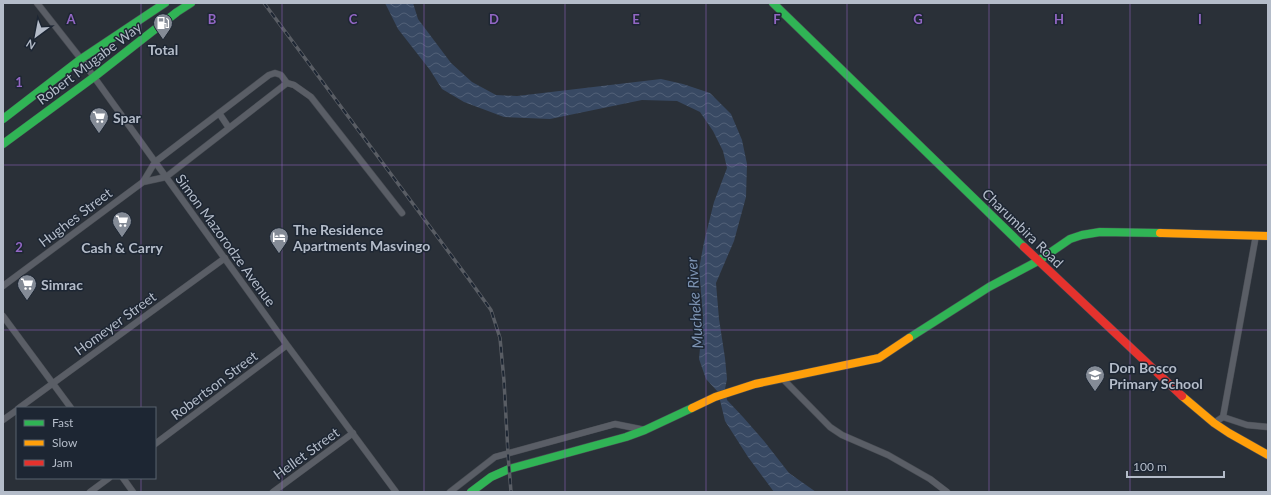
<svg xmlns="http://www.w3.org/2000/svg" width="1271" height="495" font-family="Lato,sans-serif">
	<defs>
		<pattern id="water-waves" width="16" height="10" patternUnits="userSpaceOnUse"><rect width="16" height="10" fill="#384963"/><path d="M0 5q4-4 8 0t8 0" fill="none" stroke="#526178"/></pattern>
	</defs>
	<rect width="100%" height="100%" fill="#2a3038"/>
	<path fill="url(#water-waves)" d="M385 3H413L418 19 451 63 472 82 496 95 517 96 661 79 683 84 710 93 731 114 742 140 747 164 746 197 734 241 716 283 719 319 725 358 727 379 725 389 727 400 743 417 764 441 789 473 816 492H774L748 457 725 421 718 392 706 379 699 359 703 316 699 269 704 242 714 202 727 168 723 151 713 131 700 112 677 101 642 100 550 119 504 117 464 102 442 89 430 70 398 29Z"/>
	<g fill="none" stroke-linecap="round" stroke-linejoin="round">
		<g stroke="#484c53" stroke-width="7">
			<path id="street" d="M37 3 81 59 287 345 396 492
				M219 113 229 128
				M143 182 166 177 287 83
				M3 286 143 182 155 162 269 75 275 73 281 75 287 83 294 85 311 97 402 213
				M3 316 71 408
				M782 378 830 427 842 435 888 455 930 479 947 492
				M19 408 225 258
				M1223 417 1256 235
				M3 420 17 410
				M1214 423 1223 417 1247 425 1268 427
				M155 444 287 345
				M123 478 133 492
				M90 492 109 478
				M273 492 353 433
				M450 492 495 457 615 424 645 430"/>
		</g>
		<g stroke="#484c53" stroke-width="9">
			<path id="fast" d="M773 3 1024 247
				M3 119 81 59 165 3
				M3 144 94 77 177 12 191 3
				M909 338 989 287 1038 261 1070 239 1082 235 1100 232 1160 233
				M471 492 491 477 509 469 626 437 645 430 692 408"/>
		</g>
		<g stroke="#484c53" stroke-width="9">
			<path id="slow" d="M1160 233 1268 236
				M1182 396 1214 423 1229 433 1268 455
				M692 408 715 397 755 384 879 358 909 338"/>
		</g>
		<g stroke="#484c53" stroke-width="9">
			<path id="jam" d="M1024 247 1182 396"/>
		</g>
		<use href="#street" stroke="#5a5e66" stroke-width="6"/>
		<use href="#fast" stroke="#30b455" stroke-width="8"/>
		<use href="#slow" stroke="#ff9f0a" stroke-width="8"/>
		<use href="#jam" stroke="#e5322d" stroke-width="8"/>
		<g stroke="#595d64" stroke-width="3.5">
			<path id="rail" d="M264 3 468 278 491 310 500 338 504 381 508 454 511 492"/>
		</g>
		<use href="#rail" stroke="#1d2633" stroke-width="2" stroke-dasharray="6" stroke-linecap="butt"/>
	</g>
	<path fill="none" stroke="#9266c3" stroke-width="1" stroke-opacity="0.55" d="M141 3V408M282 3V492M424 3V492M565 3V492M706 3V492M847 3V492M989 3V492M1130 3V492M3 165H1268M3 330H1268M141 478V492"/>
	<defs>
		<g id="fuel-pin" transform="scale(1)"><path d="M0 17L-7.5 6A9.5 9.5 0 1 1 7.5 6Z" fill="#848b96" stroke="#1d2633"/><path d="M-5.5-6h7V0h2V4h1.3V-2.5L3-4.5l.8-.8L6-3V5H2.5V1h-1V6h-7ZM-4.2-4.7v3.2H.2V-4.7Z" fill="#fff"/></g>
		<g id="supermarket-pin" transform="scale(1)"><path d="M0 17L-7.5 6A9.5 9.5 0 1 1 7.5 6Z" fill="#848b96" stroke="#1d2633"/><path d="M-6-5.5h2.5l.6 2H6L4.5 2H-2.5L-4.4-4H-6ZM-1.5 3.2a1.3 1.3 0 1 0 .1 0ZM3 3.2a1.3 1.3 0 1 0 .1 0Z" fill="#fff"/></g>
		<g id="hotel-pin" transform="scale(1)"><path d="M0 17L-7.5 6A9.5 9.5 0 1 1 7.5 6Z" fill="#848b96" stroke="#1d2633"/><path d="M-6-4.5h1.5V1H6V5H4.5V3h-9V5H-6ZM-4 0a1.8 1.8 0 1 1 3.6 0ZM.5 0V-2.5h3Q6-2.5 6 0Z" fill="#fff"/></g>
		<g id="school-pin" transform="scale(1)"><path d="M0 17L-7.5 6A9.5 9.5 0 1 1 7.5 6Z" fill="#848b96" stroke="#1d2633"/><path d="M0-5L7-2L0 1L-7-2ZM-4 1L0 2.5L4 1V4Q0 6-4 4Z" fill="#fff"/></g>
	</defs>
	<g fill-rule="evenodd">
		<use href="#fuel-pin" x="163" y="23"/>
		<use href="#supermarket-pin" x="99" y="117"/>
		<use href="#supermarket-pin" x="122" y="221"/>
		<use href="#hotel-pin" x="279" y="237"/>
		<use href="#supermarket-pin" x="27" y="284"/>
		<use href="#school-pin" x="1095" y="375"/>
	</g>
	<g text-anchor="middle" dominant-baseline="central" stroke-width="3" stroke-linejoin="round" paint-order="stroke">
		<g font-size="14" font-weight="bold" fill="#b4bcc9" stroke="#1d2633" text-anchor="start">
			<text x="163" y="49" text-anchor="middle">Total</text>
			<text x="113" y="117">Spar</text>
			<text x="293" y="229">The Residence<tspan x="293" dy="16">Apartments Masvingo</tspan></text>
			<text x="122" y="247" text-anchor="middle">Cash &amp; Carry</text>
			<text x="41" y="284">Simrac</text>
			<text x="1109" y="367">Don Bosco<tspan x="1109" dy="16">Primary School</tspan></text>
		</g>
		<g font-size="14" fill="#b4bcc9" stroke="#1d2633">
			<text transform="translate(89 63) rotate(-37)">Robert Mugabe Way</text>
			<text transform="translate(75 217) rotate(-37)">Hughes Street</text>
			<text transform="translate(1023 228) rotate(44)">Charumbira Road</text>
			<text transform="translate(226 240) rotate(54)">Simon Mazorodze Avenue</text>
			<text transform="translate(115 323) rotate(-36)">Homeyer Street</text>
			<text transform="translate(214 385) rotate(-37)">Robertson Street</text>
			<text transform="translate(306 453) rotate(-36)">Hellet Street</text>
		</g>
		<g font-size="15" font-style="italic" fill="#7c92b1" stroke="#1d2633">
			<text transform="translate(694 303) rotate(-94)">Mucheke River</text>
		</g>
	</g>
	<g font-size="13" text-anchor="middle" font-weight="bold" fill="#9266c3" stroke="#1d2633" stroke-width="3" stroke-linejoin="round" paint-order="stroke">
		<text x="71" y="24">A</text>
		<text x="212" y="24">B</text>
		<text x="353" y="24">C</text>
		<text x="494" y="24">D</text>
		<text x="636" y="24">E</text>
		<text x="777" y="24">F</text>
		<text x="918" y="24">G</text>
		<text x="1059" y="24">H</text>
		<text x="1200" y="24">I</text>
		<text x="19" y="87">1</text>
		<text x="19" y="252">2</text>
	</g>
	<rect width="1271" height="495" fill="none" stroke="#b4bcc9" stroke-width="8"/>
	<rect x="16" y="407" width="140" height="72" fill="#1d2633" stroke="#59626f"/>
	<rect x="24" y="420" width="20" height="6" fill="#30b455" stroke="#59626f"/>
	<text x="52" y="427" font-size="12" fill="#b4bcc9">Fast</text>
	<rect x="24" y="440" width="20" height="6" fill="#ff9f0a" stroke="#59626f"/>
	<text x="52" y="447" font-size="12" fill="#b4bcc9">Slow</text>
	<rect x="24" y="460" width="20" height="6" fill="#e5322d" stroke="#59626f"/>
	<text x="52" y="467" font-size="12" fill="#b4bcc9">Jam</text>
	<g transform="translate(36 36) rotate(212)" stroke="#1d2633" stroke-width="3" paint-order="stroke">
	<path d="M0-3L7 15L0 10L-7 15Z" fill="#b4bcc9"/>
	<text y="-6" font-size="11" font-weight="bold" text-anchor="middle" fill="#b4bcc9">N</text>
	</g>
	<path d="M1127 471v6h97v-6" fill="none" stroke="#b4bcc9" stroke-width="2"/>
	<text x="1133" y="471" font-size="12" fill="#b4bcc9" stroke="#1d2633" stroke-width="3" paint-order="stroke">100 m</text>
</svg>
